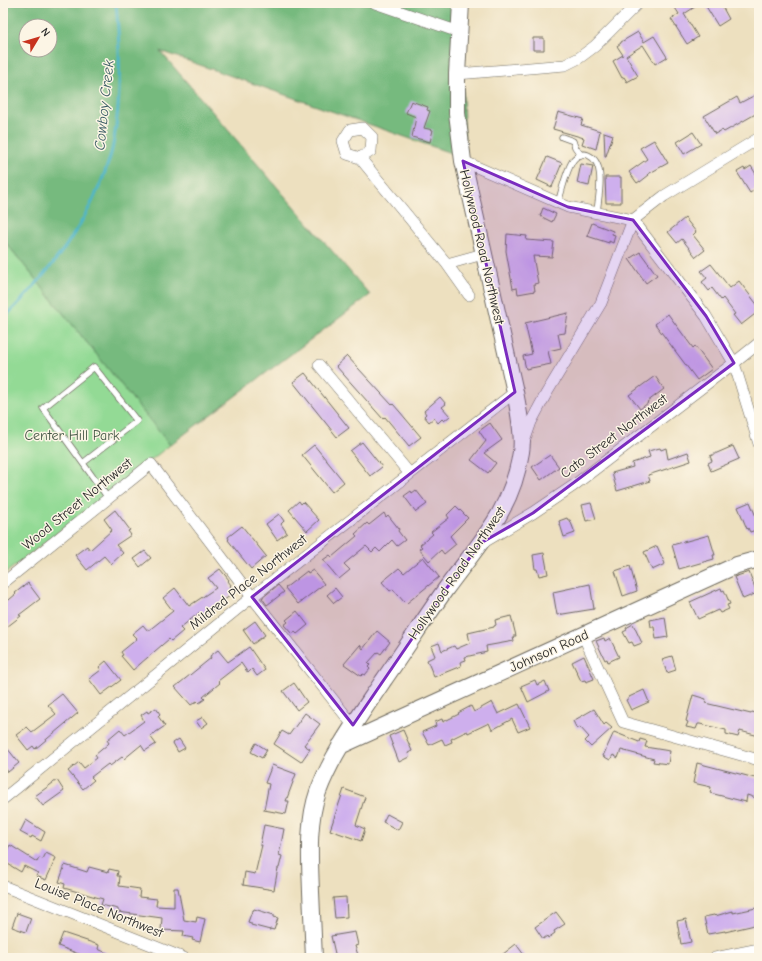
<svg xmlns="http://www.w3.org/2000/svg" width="762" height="961" font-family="'Comic Neue',sans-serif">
	<rect width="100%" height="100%" fill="#fcf5e5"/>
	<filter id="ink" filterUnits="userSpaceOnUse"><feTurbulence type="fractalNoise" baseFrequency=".025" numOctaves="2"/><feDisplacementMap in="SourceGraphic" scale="8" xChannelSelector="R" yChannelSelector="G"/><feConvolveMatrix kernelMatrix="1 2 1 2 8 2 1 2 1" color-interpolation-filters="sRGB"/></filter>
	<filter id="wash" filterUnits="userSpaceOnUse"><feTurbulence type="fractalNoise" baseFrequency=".012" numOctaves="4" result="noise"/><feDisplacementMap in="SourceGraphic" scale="16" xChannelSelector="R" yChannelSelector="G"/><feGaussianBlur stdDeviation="0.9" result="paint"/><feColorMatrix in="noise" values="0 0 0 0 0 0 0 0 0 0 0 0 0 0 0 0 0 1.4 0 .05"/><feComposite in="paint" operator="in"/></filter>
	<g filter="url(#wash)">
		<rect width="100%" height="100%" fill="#ede0bf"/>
		<path fill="#93da95" stroke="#5f8260" d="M3 239 170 445 3 575Z"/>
		<path fill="#76ba7e" stroke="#507254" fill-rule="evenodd" d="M3 3H460L465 158 160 51 370 295 170 445 3 239ZM26 26H50V50H26Z"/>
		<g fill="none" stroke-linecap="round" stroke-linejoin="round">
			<path stroke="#4db5cb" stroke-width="3" d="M3 319C43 280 78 237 100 185 106 170 112 155 114 139 122 95 120 47 116 3"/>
		</g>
		<g id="blocks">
			<path fill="#ceafed" d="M672 3H701L684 14 698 37 687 44 671 19 679 14Z
				M704 3H731L723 8 729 19 718 26Z
				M638 32 644 42 654 36 667 57 655 64 643 45 626 56 638 76 627 82 624 77 622 78 613 61 623 55 617 46 621 43V42Z
				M533 38H544V50H533Z
				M759 93V112L724 132 722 130 715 134 704 116 737 97 740 103Z
				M411 101 428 107 427 110 430 111 424 128 433 130 430 142 412 137 416 117 406 113Z
				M558 112 583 119 581 125 600 131 596 149 582 144 584 138 553 129Z
				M604 132 613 135 606 156H605Z
				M693 132 701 144 684 154 677 142Z
				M654 140 668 163 648 174 649 175 640 182V181L637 183 629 172 647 159 640 148Z
				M547 157 562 163 552 187 537 180Z
				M581 164 593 166 589 186 577 183Z
				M751 166 759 179V187L750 193 737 172 744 168 745 170Z
				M605 177H621V203H606Z
				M543 208 556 214 552 222 540 216Z
				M685 218 696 232 693 235 705 250 696 257 682 239 677 243 668 232Z
				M592 223 613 231 612 234 615 235 613 243 609 241V243L587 236Z
				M507 234 527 236 526 240 554 242 552 257 533 256 538 283 534 284 535 291 518 294 517 288 513 289 506 251Z
				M640 252 657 275 646 283 629 259Z
				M711 264 730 288 739 281 759 307V311L741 325 733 315 735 314 723 298 721 300 712 288 709 291 702 282 707 278 701 271Z
				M568 313 565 333 558 334 561 348 548 351 551 364 526 369 523 356 532 354 525 323Z
				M668 314 693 348 695 346 712 369 697 380 655 324Z
				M347 356 392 405 393 404 400 412 421 437 409 446 385 417 383 419 336 366Z
				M305 373 349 428 337 437 293 382Z
				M655 376 664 389 647 402 648 403 640 409 629 395Z
				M440 397 446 404 442 407 450 416 444 421 442 419 438 423 434 418 429 422 424 416 426 414 424 411Z
				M490 423 502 440 484 453 496 463 488 473 471 460 486 441 479 431Z
				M362 442 382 467 370 476 350 451Z
				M314 445 344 482 332 492 302 455Z
				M733 446 739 459 711 471 708 463 712 461 710 456Z
				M660 448 661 450 666 448 668 459 688 452 691 461 648 475 650 481 617 491 612 473 633 467 632 463 650 457 648 451Z
				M550 455 559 467 541 480 532 467Z
				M416 490 427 504 416 512 404 496 411 491 412 493Z
				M299 501 301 504 303 502 319 520 307 531 289 510Z
				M750 502 759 524V529L750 532 748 528 747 529 738 507Z
				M591 503 596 519 586 521 582 505Z
				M456 506 468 518 450 536 456 544 444 554 441 550 429 561 419 549 422 547 420 545 433 534 431 532 449 518 447 515Z
				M115 510 130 530 128 531 131 535 116 545 123 553 111 564 104 556 87 570 75 555 87 546 90 550 112 530 104 519Z
				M384 513 386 517 388 515 399 529 398 531 405 540 397 546 392 540 380 552 376 548 372 552 366 546 344 564 350 570 339 579 323 560 330 555 332 557 357 536 355 534 367 523 369 525Z
				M279 514 284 521 281 524 287 533 277 540 266 524Z
				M567 518 568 520H570L575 533 564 537 559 521Z
				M242 526 266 556 251 569 228 540 229 539 228 537Z
				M709 535 715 555H713L714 559 679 569 672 545Z
				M657 546 665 564 652 570 644 552Z
				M145 551 151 558 140 567 134 559Z
				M544 553 548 574 539 576 537 569H535L533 555Z
				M423 557 439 577 407 603 405 601 404 602 393 589 390 591 382 582 399 568 404 573Z
				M630 566 637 591 623 596 615 571Z
				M220 569 229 580 228 581 231 585 230 586 235 592 203 616 200 612 180 628 183 631 171 641 169 639 133 670 121 656 123 655 121 652 137 639 132 634 143 625 148 631 173 611 163 598 175 588 189 606 216 588 208 578Z
				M313 570 324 584 298 604 285 588 307 571 308 573Z
				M749 572 757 593 743 599 734 577Z
				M28 583 40 599 19 615 21 616 3 630V605L16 594 15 593Z
				M590 584 594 609 557 615 553 592Z
				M278 585 284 592 267 605 262 598Z
				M335 588 342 597 334 603 327 595Z
				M721 588 722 591 724 590 730 604 727 605 729 609 720 613 718 610 698 619 690 602Z
				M297 611 308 625 297 634 295 632 292 634 284 625 288 622 286 620Z
				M511 616 516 636H513L514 641 486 646 487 652 465 657 466 660 460 662 461 666 434 677 427 660 435 656 431 646 439 643 442 651 454 646 456 649 470 643 468 633 494 627V626L496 625 495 620Z
				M665 617 668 637 656 639 654 627H651L650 620Z
				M255 621 265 635 253 644 243 630Z
				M633 624 642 643 634 646 632 642 629 643 623 632 627 630 626 628Z
				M377 631 390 642 381 654 378 652 368 663 370 665 368 667 370 669 365 675 363 674 361 676 344 664 360 645 363 649Z
				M604 638 605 641 610 638 619 657 608 662 607 659 605 660 596 641Z
				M249 647 265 670 257 676 252 669 248 673 241 663 218 681 220 683 203 697 205 699 199 703 197 701 191 705 175 687 211 658 210 656 218 650 228 662Z
				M584 656 594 679 586 682 585 680 581 681 572 662Z
				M672 656 676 670 667 673 662 659Z
				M106 661 121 680 101 695 89 679 101 670 99 667Z
				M535 680 537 685 545 681 549 691 528 702 521 686Z
				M294 683 307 702 297 710 283 691Z
				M644 690 649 702 631 710 626 700 629 698V697Z
				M62 694 78 713 35 749 33 746 28 750 16 735 27 727 32 732 56 714 48 705Z
				M693 695 706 699 705 703 751 714 752 712 759 714V736L740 731 738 737 726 734V730L700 724H698L696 729 686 727 688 722 686 721Z
				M492 702 498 714 519 704 530 727 518 732 512 719 492 730 489 723 468 733 467 731 451 739 452 742 445 745 442 739 429 745 422 732 436 726 435 722 442 719 443 722 459 714 458 713 471 706 474 712Z
				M156 708 160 714 158 716 165 726 150 736 156 744 145 751 141 745 124 759 122 757 110 766 108 764 91 777 94 780 83 789 68 771 79 762 84 768 97 758 95 755 107 745 109 743 107 740 120 729 125 735 144 721 141 715 147 711 148 713Z
				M594 709 604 725 606 723 612 728 591 747 585 741 589 737 580 727 577 729 573 721Z
				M305 713 320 724 304 745 310 749 301 762 274 744 282 731 289 735Z
				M203 717 208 723 201 728 196 721Z
				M403 730 412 751 408 753 409 757 399 762 389 736Z
				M614 732 639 742 640 739 647 741 645 747 670 751 668 764 653 762 654 759 621 750 618 758 613 755 610 760 603 756Z
				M179 739 185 748 178 752 173 743Z
				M256 743 267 750 262 758 251 752Z
				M7 748 19 763 8 772 3 765V751Z
				M697 763 759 779V799L747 795 746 802 710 793 711 787 693 783Z
				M272 765 296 774 286 801H289L286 814 264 810 269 784 265 783Z
				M57 780 64 791 43 806 35 796Z
				M344 789 365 797 356 825 365 829 361 841 330 830Z
				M387 814 402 822 398 830 383 822Z
				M26 820 45 832 41 841 32 836 31 838 20 832Z
				M264 825 284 829 279 855 282 856 279 868H278L274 890 243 885 245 872 255 874 262 845H260Z
				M10 845 37 862 39 858 43 859 46 853 56 858 46 880 36 876 38 873 24 866 21 872 3 861V858Z
				M65 865 87 872 89 867 108 872 109 869 118 871 117 876H120L119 886 140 889 139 897 157 899 156 906 174 907V888H178L184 920 196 922 197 917 205 919 200 942 192 940 193 938 183 936 184 931 161 930 162 918 118 912V909L101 905 103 899 64 888 65 884 59 882Z
				M346 897 347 917 335 918 333 898Z
				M756 908 759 924 725 932V931L708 934 704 917 714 915 715 916 733 911V913Z
				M254 909 274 915V917L278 918 274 930 270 929V930L251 925V923L248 922 252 911H253Z
				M556 912 565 924 554 931 555 933 548 938 547 936 543 939 535 927Z
				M17 913 31 918 26 932 12 927Z
				M686 919 691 942 681 944 677 921Z
				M355 932 358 945 355 946 359 958H336L331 936Z
				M63 933 99 945 98 949 118 958H89L58 946Z
				M516 944 524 955 520 958H498Z"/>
		</g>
	</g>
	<g filter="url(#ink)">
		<use href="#blocks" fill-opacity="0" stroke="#6f6a5f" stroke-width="1"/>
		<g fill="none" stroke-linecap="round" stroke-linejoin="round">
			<g stroke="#6f6a5f" stroke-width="7">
				<path id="lane" d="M562 137 573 141 575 147 581 155
					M558 203C562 191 566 169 574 159 578 155 583 153 588 155 607 163 598 197 597 213
					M83 463 137 421 94 367 43 408 108 498"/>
			</g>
			<g stroke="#6f6a5f" stroke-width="12">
				<path id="street" d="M375 3 459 32
					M457 74 565 65 579 58 595 46 638 3
					M360 158 371 151 372 137 363 128 350 130 343 141 347 154 360 158 447 264 483 254
					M463 161 568 207 633 220 706 316 734 363 759 444
					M447 264 469 295
					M319 365 410 474
					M524 442 531 422 546 394 601 303 633 220 664 196 759 138
					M484 542 533 513 573 486 734 363 759 343
					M3 583 151 464 252 597 353 725
					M583 635 623 722 759 760
					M3 799 252 597 515 392
					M3 886 184 958
					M715 958 759 949"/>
			</g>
			<g stroke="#6f6a5f" stroke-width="18">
				<path id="secondary" d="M340 746 737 565 759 559
					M314 958C313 936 312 914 311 892 310 860 307 823 318 792 333 752 359 717 383 681 404 651 424 620 445 590 478 544 512 512 521 452 524 436 518 408 515 392L463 161 457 113V74L461 3"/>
			</g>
			<use href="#lane" stroke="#fff" stroke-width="5.5"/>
			<use href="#street" stroke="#fff" stroke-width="11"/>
			<use href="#secondary" stroke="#fff" stroke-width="16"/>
		</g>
	</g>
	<path fill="#7b2cbf" fill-opacity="0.2" stroke="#7b2cbf" stroke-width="3" stroke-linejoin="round" d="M463 161 568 207 633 220 706 316 734 363 533 513 481 543 446 589 353 725 252 597 515 392Z"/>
	<g text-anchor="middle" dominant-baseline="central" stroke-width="3" stroke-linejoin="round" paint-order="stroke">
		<g font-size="14" fill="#2b2b2b" stroke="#fcf5e5">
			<text transform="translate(482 247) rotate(77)">Hollywood Road Northwest</text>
			<text transform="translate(614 436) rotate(-37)">Cato Street Northwest</text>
			<text transform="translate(77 504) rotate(-39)">Wood Street Northwest</text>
			<text transform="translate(457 573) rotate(-55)">Hollywood Road Northwest</text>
			<text transform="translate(248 582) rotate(-38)">Mildred Place Northwest</text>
			<text transform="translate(549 651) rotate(-24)">Johnson Road</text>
			<text transform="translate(99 908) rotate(22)">Louise Place Northwest</text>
		</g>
		<g font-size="14" fill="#455746" stroke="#fcf5e5">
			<text x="72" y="435">Center Hill Park</text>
		</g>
		<g font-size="15" font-style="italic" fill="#375b63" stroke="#fcf5e5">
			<text transform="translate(104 105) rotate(-84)">Cowboy Creek</text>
		</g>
	</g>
	<rect width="762" height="961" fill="none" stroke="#fcf5e5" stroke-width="16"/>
	<g transform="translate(38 38) rotate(52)"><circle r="19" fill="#fcf5e5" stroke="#a8a49b"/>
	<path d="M0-3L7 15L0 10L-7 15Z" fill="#c8321e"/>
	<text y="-6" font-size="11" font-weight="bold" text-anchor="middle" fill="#2b2b2b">N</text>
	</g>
</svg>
